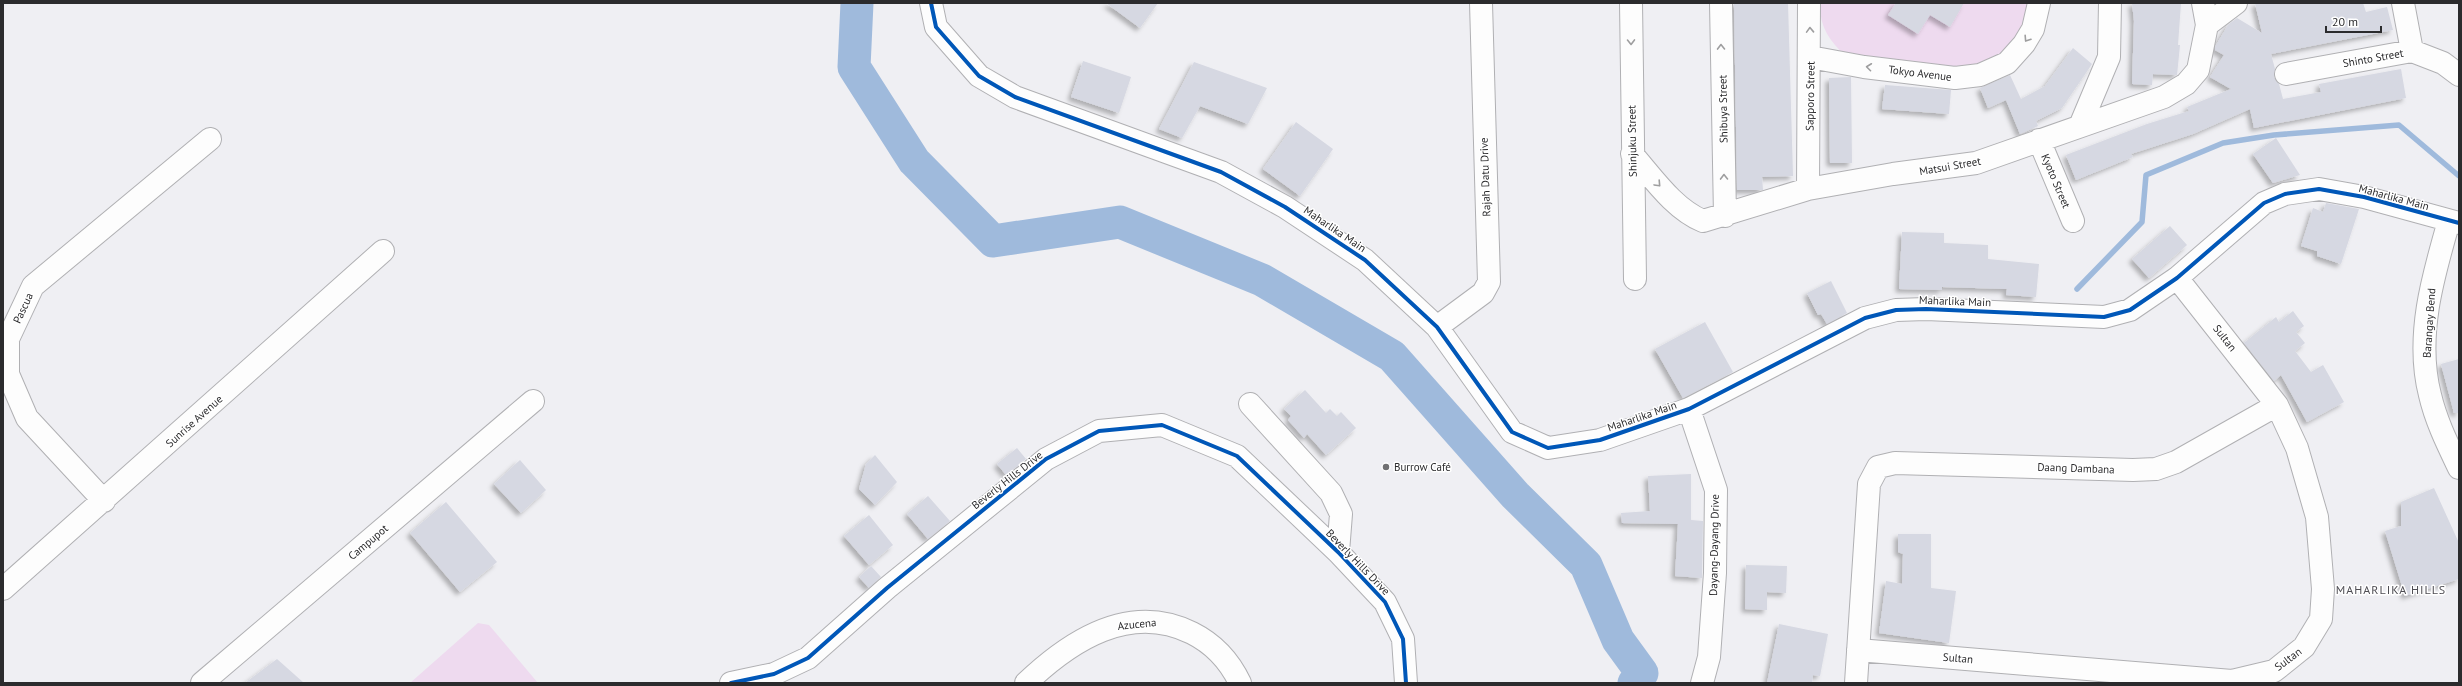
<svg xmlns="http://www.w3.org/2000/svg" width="2462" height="686" font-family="'PT Sans',sans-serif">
	<defs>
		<filter id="shadow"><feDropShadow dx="-3.5" dy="3.5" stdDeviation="2" flood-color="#0004"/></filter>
	</defs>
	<rect width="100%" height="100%" fill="#efeff3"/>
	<path fill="#eedaef" d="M1820 3H2029L2024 25 2002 55 1961 71 1845 55C1829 41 1819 25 1820 3Z
		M478 623 489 625 538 683H410Z"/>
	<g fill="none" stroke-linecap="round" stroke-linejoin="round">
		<path stroke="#9fbadc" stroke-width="5.5" d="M2077 289 2142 222 2146 175 2223 143 2274 135 2399 125 2459 176"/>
		<path stroke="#9fbadc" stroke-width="33" d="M857 3 854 67 914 161 993 241 1120 222 1262 280 1392 356 1515 495 1586 565 1618 640 1642 673 1634 683"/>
	</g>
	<path fill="#d6d8e2" filter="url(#shadow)" d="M1106 3H1158L1140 28Z
		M1734 3H1788L1793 176 1762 177 1763 190H1737Z
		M1896 3H1964L1950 27 1930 15 1918 34 1888 15Z
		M2132 3H2181L2178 45H2180L2177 75 2153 74 2152 85 2132 84 2134 21Z
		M2255 3H2363L2366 12 2387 7 2393 30 2271 54 2275 69 2274 77 2279 84 2283 99 2321 92 2319 84 2401 69 2406 98 2254 128 2250 109 2193 134 2131 154 2133 157 2076 180 2066 155 2147 124 2189 111 2187 107 2231 89 2210 77 2224 55 2215 50V47L2228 25 2237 18 2262 33Z
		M2073 48 2092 64 2062 108 2036 121 2038 126 2020 134 2006 100 1988 108 1980 88 2010 75 2021 99 2045 86Z
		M1083 61 1131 77 1119 113 1071 97Z
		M1194 62 1267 88 1248 124 1200 106 1182 138 1159 129Z
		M1851 77 1852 163H1830L1829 78Z
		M1885 85 1951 90 1949 114 1882 109Z
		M1296 122 1333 149 1300 196 1263 169Z
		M2276 138 2300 175 2273 183 2253 154Z
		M2326 203 2359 209 2341 264 2317 256V251L2301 246 2313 208 2323 212Z
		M2170 226 2187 245 2149 278 2132 259Z
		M1902 232 1944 233V243L1988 245V259L2039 264 2036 297 2006 295 2007 289 1942 287V290L1899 289Z
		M1831 281 1847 313 1827 324 1821 314 1818 315 1807 293Z
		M2293 311 2304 326 2296 332 2305 343 2295 351 2311 372 2323 365 2344 402 2307 422 2281 375 2274 381 2244 343 2276 317 2279 322Z
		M1705 322 1733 372 1683 398 1655 349Z
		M2459 359V413H2454L2441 364Z
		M1305 390 1326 413 1330 409 1337 416 1341 412 1356 428 1326 455 1307 434 1304 438 1288 420 1291 416 1284 409Z
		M1017 448 1026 459 1006 475 997 464Z
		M875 455 897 482 875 505 859 489 866 464Z
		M520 460 546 490 521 513 494 484Z
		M1691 474V520L1703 521 1702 578 1675 576 1678 524 1622 523 1621 513 1650 511 1648 476Z
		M2434 488 2459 543V579L2405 596 2385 531 2401 526V502Z
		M928 496 950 521 928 539 907 514Z
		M446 502 497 562 460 592 410 533Z
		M869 515 893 545 869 565 844 536Z
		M1898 534H1931V588L1956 591 1949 643 1879 633 1886 581 1902 584 1903 554 1898 552Z
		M1746 565 1787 566 1786 593 1767 592V610L1745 609Z
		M871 566 881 577 869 588 859 577Z
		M1779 624 1828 634 1820 676 1813 675 1812 683H1767Z
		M277 659 304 683H245Z"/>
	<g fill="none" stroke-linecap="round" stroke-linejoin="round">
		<g stroke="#b0b0b3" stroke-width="24">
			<path id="minor" d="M931 3 936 27 979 76 1015 97 1221 172 1285 207 1365 260 1437 327 1512 432 1548 448 1600 440 1689 409 1865 318 1896 310 1926 309 2104 317 2130 310 2177 278 2264 203 2285 194 2319 189 2364 197 2459 223
				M1631 3 1635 279
				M1721 3 1725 216
				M2403 3 2412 51
				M2207 25 2236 3
				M1810 57 1864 67 1955 78 1980 75 2007 63 2024 44 2033 29 2039 3
				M2286 74 2412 51 2443 63 2459 75
				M2080 126 2109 57 2110 3
				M2039 140 2073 221
				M1632 154C1653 178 1674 209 1703 221L1808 189 1893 174 1976 163 2164 97 2186 84 2198 70 2207 25 2203 3
				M1808 189 1809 3
				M2449 221C2433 276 2415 337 2430 395 2436 421 2448 445 2459 468
				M1437 327 1483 293 1489 282 1481 3
				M1250 404 1331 493 1341 514 1338 552
				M1689 409 1716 490 1715 573 1709 657 1702 683
				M104 501 27 418 8 374V339L33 286 210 139
				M3 589 383 251
				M1858 650 2232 681 2274 671 2304 647 2321 619 2323 589 2317 517 2297 448 2277 405 2177 278
				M202 683 533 401
				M731 683 774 674 808 658 887 588 1046 459 1099 431 1162 425 1237 456 1338 552 1385 602 1403 639 1406 683
				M1026 683C1071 640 1130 602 1192 633 1214 644 1230 662 1240 683
				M1856 683 1869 484 1878 467 1895 463 2133 470 2156 469 2176 462 2277 405"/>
		</g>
		<use href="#minor" stroke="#fdfdfd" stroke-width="22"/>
		<g stroke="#fff" stroke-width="6">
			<path id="cycleway" d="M931 3 936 27 979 76 1015 97 1221 172 1285 207 1365 260 1437 327 1512 432 1548 448 1600 440 1689 409 1865 318 1896 310 1926 309 2104 317 2130 310 2177 278 2264 203 2285 194 2319 189 2364 197 2459 223
				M731 683 774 674 808 658 887 588 1046 459 1099 431 1162 425 1237 456 1338 552 1385 602 1403 639 1406 683"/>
		</g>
		<use href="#cycleway" stroke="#0057b8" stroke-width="4"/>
	</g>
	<defs><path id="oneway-chevron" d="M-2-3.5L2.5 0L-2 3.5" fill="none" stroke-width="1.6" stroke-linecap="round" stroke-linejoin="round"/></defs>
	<g stroke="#9e9e9f">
		<use href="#oneway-chevron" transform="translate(1810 30) rotate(-92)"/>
		<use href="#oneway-chevron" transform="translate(2027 39) rotate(123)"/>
		<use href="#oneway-chevron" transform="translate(1631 42) rotate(89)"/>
		<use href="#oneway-chevron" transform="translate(1721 47) rotate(-91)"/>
		<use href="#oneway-chevron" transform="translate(1869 67) rotate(-173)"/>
		<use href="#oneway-chevron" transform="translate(1724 177) rotate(-91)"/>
		<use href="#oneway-chevron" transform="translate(1658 184) rotate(47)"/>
	</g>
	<circle fill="#707072" stroke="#fff" stroke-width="1.5" cx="1386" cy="467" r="4"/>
	<g text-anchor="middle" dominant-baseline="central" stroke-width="3" stroke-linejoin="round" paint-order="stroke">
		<g font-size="11" fill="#2b2b2d" stroke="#fff">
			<text transform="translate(2373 58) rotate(-10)">Shinto Street</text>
			<text transform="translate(1920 73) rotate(7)">Tokyo Avenue</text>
			<text transform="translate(1810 96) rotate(-89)">Sapporo Street</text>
			<text transform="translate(1723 109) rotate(-91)">Shibuya Street</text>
			<text transform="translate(1632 141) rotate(-91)">Shinjuku Street</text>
			<text transform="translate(1950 166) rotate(-10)">Matsui Street</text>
			<text transform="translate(1485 177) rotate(-92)">Rajah Datu Drive</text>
			<text transform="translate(2056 181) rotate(67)">Kyoto Street</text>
			<text transform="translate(2394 197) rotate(15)">Maharlika Main</text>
			<text transform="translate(1335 229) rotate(34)">Maharlika Main</text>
			<text transform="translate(1955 301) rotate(2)">Maharlika Main</text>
			<text transform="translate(23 308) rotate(-65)">Pascua</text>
			<text transform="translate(2429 323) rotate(-86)">Barangay Bend</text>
			<text transform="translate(2225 338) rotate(52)">Sultan</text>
			<text transform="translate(1642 416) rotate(-19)">Maharlika Main</text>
			<text transform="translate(194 421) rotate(-42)">Sunrise Avenue</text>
			<text transform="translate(2076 468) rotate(2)">Daang Dambana</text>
			<text transform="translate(1007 480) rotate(-38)">Beverly Hills Drive</text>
			<text transform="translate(368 542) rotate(-40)">Campupot</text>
			<text transform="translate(1714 545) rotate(-89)">Dayang-Dayang Drive</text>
			<text transform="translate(1358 562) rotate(46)">Beverly Hills Drive</text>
			<text transform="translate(1137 624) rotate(-6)">Azucena</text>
			<text transform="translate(1958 658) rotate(5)">Sultan</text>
			<text transform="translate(2288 659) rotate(-37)">Sultan</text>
		</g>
		<g font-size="11" fill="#2b2b2d" stroke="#fff" text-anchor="start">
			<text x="1394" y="467">Burrow Café</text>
		</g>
		<g font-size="12" letter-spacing="1" fill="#4e4d53" stroke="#fff">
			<text x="2391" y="589">MAHARLIKA HILLS</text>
		</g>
	</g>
	<rect width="2462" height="686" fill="none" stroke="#2b2b2d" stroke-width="8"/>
	<path d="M2326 26v6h55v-6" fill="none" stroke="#2b2b2d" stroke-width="2"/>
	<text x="2332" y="26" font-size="12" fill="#2b2b2d" stroke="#ffffff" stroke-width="3" paint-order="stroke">20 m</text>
</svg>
